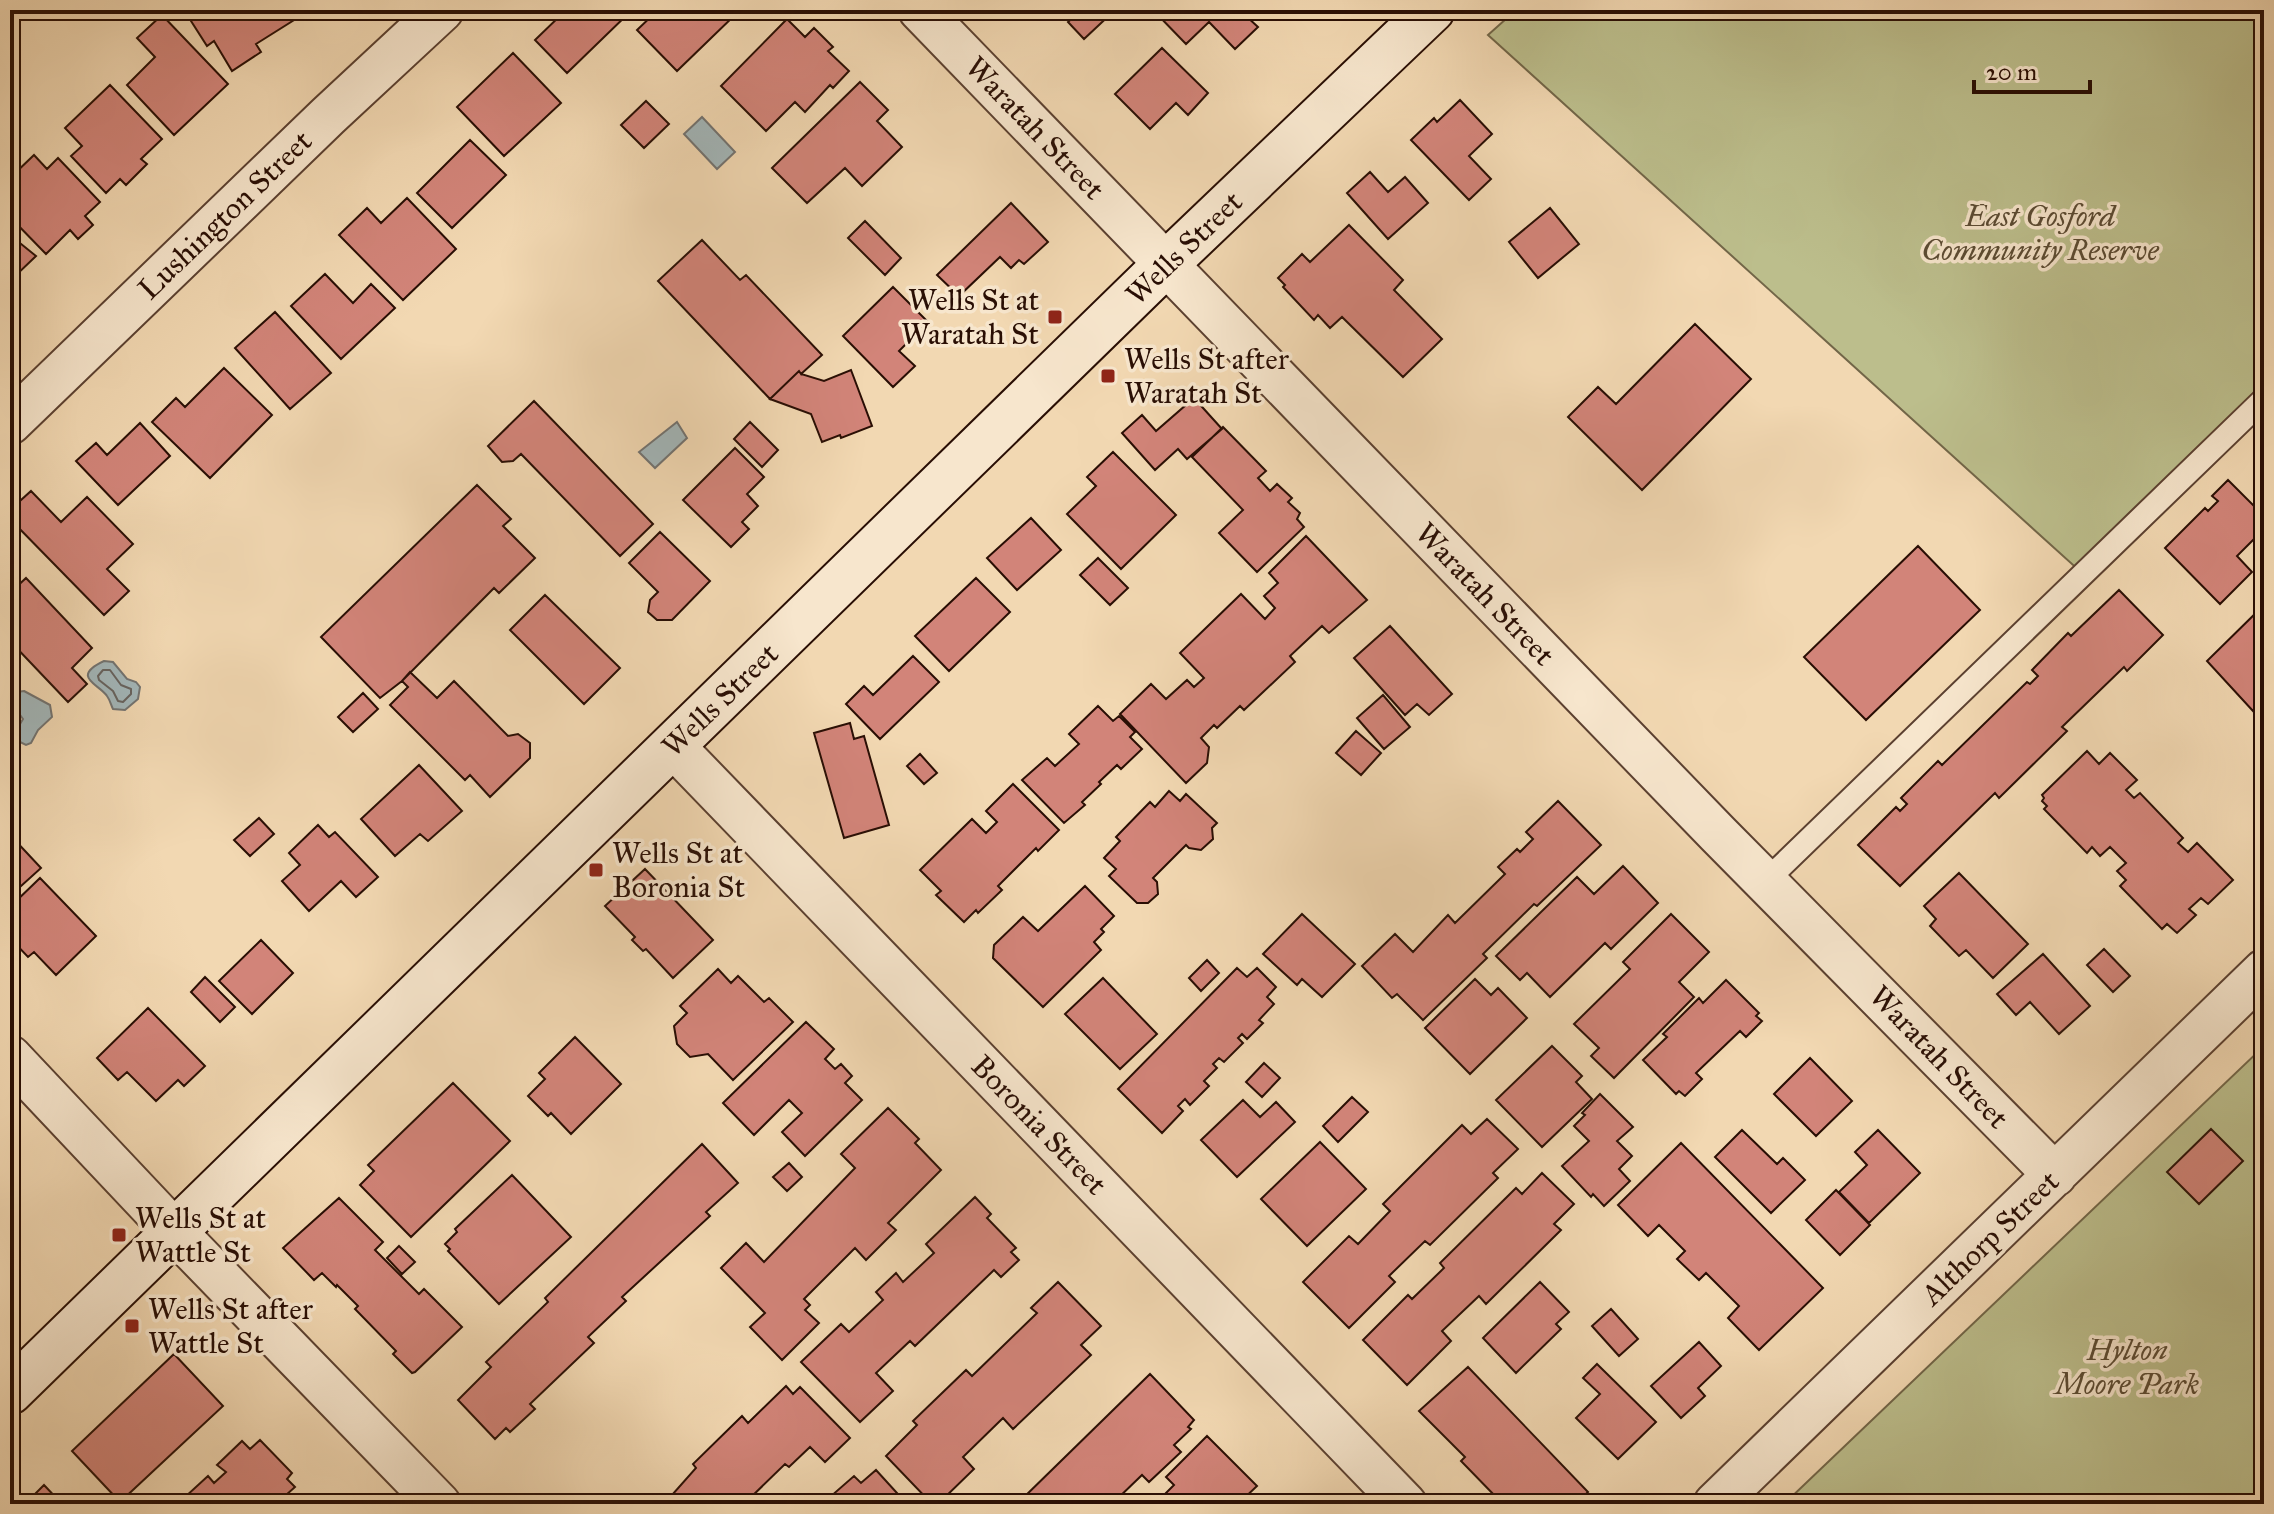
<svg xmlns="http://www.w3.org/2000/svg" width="2274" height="1514" font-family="'IM FELL Great Primer',serif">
	<rect width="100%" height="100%" fill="#f2d8b2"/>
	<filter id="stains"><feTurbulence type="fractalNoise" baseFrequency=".0025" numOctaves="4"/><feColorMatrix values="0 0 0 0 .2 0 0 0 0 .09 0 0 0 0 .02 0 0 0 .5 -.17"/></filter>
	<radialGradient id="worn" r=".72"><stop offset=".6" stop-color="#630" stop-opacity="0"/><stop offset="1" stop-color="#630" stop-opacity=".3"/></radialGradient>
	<path fill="#bcbe8c" stroke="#726648" stroke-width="2" d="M1516 10H2264V398L2083 574 1488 35Z
		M2264 1046V1504H1784Z"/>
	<path fill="#a2b6b9" stroke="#727371" stroke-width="2" d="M702 117 735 152 717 169 684 134Z
		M677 422 687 438 655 468 639 452Z
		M104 661 113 662 127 679 136 682 140 687 138 699 125 710 113 709C111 705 110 700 107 696 99 684 70 677 104 661Z
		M24 691 50 705 52 717 38 730 31 743 26 745 18 741 17 729 23 719 12 704 17 692Z"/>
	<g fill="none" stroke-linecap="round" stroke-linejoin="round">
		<path stroke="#66625e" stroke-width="2" d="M103 670H110L121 685 131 689V694L123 702 118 701 113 691 99 680 98 676Z"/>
	</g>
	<path fill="#d28479" stroke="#290e04" stroke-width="2" d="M184 10H310L256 44 261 52 232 71 214 41 207 46Z
		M566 10H632L567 73 535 40Z
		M658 10H736L738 12 677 71 637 30Z
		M1081 10H1115L1084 39 1068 22Z
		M1153 10H1251L1245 15 1258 27 1235 49 1209 22 1186 44Z
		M162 15 228 84 174 135 127 85 155 57 137 38Z
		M787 19 805 37 814 28 833 47 828 51 849 71 833 88 830 85 805 112 795 102 766 131 721 86Z
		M1162 48 1208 93 1188 115 1176 103 1150 129 1115 94Z
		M513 53 561 103 504 156 457 107Z
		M860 82 888 110 877 121 902 147 862 186 845 168 807 203 772 168Z
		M110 85 162 139 141 159 147 164 126 185 120 179 106 193 71 156 82 146 65 128Z
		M1460 100 1492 134 1469 156 1491 179 1469 200 1411 140 1434 118 1437 122Z
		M646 101 669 124 644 148 621 125Z
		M470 140 506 175 452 228 417 193Z
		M34 155 47 169 58 158 100 202 85 216 93 225 78 239 70 230 46 254 10 217V178Z
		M1370 172 1388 192 1405 177 1428 203 1388 239 1347 193Z
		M407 198 456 249 403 300 339 235 367 208 381 223Z
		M1011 203 1048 242 1024 264 1019 260 1011 268 1000 257 959 296 937 275Z
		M1550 208 1579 244 1538 278 1509 242Z
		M865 221 901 258 885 275 848 238Z
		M1349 225 1403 280 1394 290 1442 339 1403 377 1342 317 1330 328 1318 315 1314 320 1283 287 1285 285 1278 278 1302 254 1310 262Z
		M10 235 36 256 10 281Z
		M702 240 740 280 746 275 822 355 801 374 799 371 770 399 658 281Z
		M325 274 353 303 371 284 395 308 341 359 291 306Z
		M893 287 928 322 899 351 915 366 893 387 843 336Z
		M275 312 331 373 290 409 235 348Z
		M1695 324 1751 379 1642 490 1568 417 1598 387 1616 404Z
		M224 368 272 415 210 478 152 422 176 398 185 407Z
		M851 370 872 426 841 438 840 435 822 442 811 414 770 399 799 371 801 374 824 381Z
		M1194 398 1222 429 1187 459 1178 449 1155 470 1122 433 1142 415 1156 431Z
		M534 401 653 524 620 556 521 454 513 461 502 462 488 446Z
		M750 422 778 450 762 467 734 439Z
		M140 423 170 456 118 505 76 461 96 443 107 455Z
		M1223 427 1266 471 1258 478 1270 491 1277 484 1292 498 1288 502 1300 513 1297 519 1304 527 1257 572 1219 533 1243 510 1192 457Z
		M735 448 764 477 747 494 758 506 742 522 749 529 731 547 683 500Z
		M1113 452 1176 515 1121 569 1067 514 1096 486 1087 477Z
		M2228 480 2264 516V529L2237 556 2252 572 2220 604 2165 548 2205 508 2208 511 2218 501 2212 496Z
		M477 485 511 519 503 526 535 558 499 593 494 588 402 681 380 698 321 637Z
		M31 491 61 522 87 497 133 544 107 569 129 591 104 615 10 519V510Z
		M1031 518 1061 550 1017 590 987 558Z
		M660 532 710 581 672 620H657L648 612 650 600 658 592 629 563Z
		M1306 536 1367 600 1329 633 1322 626 1290 656 1295 662 1244 710 1240 706 1217 728 1214 725 1201 738 1209 747 1207 763 1186 783 1120 714 1151 684 1166 699 1187 680 1194 687 1204 678 1180 653 1241 594 1265 619 1275 608 1264 596 1278 583 1269 573Z
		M1918 546 1980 610 1866 720 1804 657Z
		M1098 558 1128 588 1110 605 1080 575Z
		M26 578 92 648 72 668 87 684 68 702 10 641V593Z
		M976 578 1010 612 949 671 915 636Z
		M2119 590 2163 635 2127 671 2124 667 2062 727 2067 731 1999 798 1995 793 1900 886 1858 845 1896 807 1900 811 1907 804 1901 798 1938 761 1942 765 2027 682 2030 684 2038 676 2032 670 2068 633 2071 636Z
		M545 595 620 668 584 704 510 630Z
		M2264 605V700L2253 711 2207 661Z
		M1390 626 1452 694 1429 715 1417 704 1405 715 1354 658Z
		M913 656 939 682 880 739 846 704 864 686 873 695Z
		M410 672 437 698 454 681 508 736 518 734 530 743V758L490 797 470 775 465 780 390 705 408 687 402 681Z
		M363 693 378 709 353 732 338 717Z
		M1383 695 1410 727 1384 749 1357 718Z
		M1098 706 1113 721 1119 716 1135 732 1130 737 1142 749 1121 769 1117 765 1099 782 1101 784 1082 802 1085 805 1064 823 1022 780 1047 758 1055 766 1079 744 1069 734Z
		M850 723 854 739 864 736 889 825 844 838 814 733Z
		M1356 731 1381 753 1361 775 1336 753Z
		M2087 751 2099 764 2110 753 2137 780 2126 790 2134 798 2140 793 2183 838 2178 843 2188 852 2197 843 2233 880 2208 904 2201 898 2189 909 2196 915 2177 933 2167 924 2162 929 2120 886 2126 880 2117 871 2126 863 2110 847 2100 856 2092 847 2087 853 2044 809 2047 806 2042 801 2044 798 2042 795Z
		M920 754 937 773 924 784 907 766Z
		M419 765 462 811 428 841 420 834 395 856 361 819Z
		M1013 784 1059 830 1038 851 1036 848 998 886 1002 890 978 913 976 910 964 922 936 895 941 891 920 870 972 819 986 833 997 822 986 811Z
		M1169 791 1180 801 1186 794 1217 823 1212 828 1213 839 1201 850 1189 848 1186 845 1153 878 1157 882 1158 894 1148 903H1137L1109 876 1116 869 1104 858 1120 841 1116 837 1150 802 1155 807Z
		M1558 801 1601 845 1537 906 1534 904 1483 954 1487 958 1423 1020 1397 994 1392 998 1362 966 1395 934 1413 952 1448 915 1455 923 1505 874 1498 867 1517 849 1520 852 1533 839 1526 832Z
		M259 818 274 834 250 856 234 840Z
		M318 825 329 837 335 832 378 877 356 897 341 881 309 911 282 881 300 865 289 853Z
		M12 837 41 868 10 896V839Z
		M1623 866 1658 903 1611 949 1605 943 1550 997 1527 973 1520 980 1496 956 1577 877 1594 894Z
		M645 869 713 940 673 978 646 949 643 951 632 940 635 937 605 906Z
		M1959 873 2028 944 1993 978 1966 950 1959 956 1930 926 1936 919 1924 906Z
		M40 878 96 936 56 975 34 952 28 957 10 938V907Z
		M1085 886 1114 916 1101 929 1104 932 1094 942 1101 950 1043 1007 993 958 994 945 1023 917 1038 931Z
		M1302 914 1355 964 1322 997 1302 979 1297 985 1263 954Z
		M1671 914 1709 952 1679 982 1694 997 1614 1078 1591 1056 1599 1048 1574 1024 1630 969 1623 962Z
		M261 940 293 973 252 1014 219 981Z
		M2104 949 2130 976 2113 992 2087 965Z
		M2043 954 2090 1006 2059 1034 2030 1002 2016 1015 1997 994Z
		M1207 960 1219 973 1201 991 1189 978Z
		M1237 968 1247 977 1257 968 1276 987 1267 997 1274 1004 1259 1020 1263 1023 1247 1039 1242 1034 1238 1038 1243 1043 1224 1062 1219 1058 1213 1064 1217 1068 1204 1081 1209 1086 1190 1105 1185 1099 1178 1106 1183 1111 1162 1133 1118 1089Z
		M718 969 731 983 738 976 764 1002 769 998 793 1022 733 1080 708 1054 690 1057 677 1044 674 1026 687 1013 680 1006Z
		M205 977 235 1007 220 1022 191 992Z
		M1103 978 1157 1034 1120 1069 1065 1014Z
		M1475 979 1491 995 1498 988 1527 1018 1470 1074 1425 1028Z
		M1726 980 1759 1013 1756 1016 1762 1021 1746 1037 1740 1031 1696 1073 1702 1079 1685 1096 1679 1091 1676 1094 1643 1060 1667 1037 1663 1034 1699 998 1703 1003Z
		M148 1008 205 1066 184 1086 178 1080 156 1101 127 1072 118 1080 97 1058Z
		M806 1022 834 1049 825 1059 835 1069 841 1064 852 1076 845 1083 862 1100 805 1156 782 1132 802 1113 789 1100 754 1135 723 1103Z
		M575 1037 621 1084 571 1134 551 1113 548 1116 528 1096 545 1079 539 1073Z
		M1552 1046 1582 1076 1576 1082 1592 1099 1542 1147 1496 1100Z
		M1810 1058 1852 1101 1816 1136 1774 1094Z
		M1264 1063 1280 1078 1262 1097 1246 1082Z
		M453 1083 510 1141 411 1237 360 1185 374 1171 368 1165Z
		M1600 1094 1633 1127 1617 1141 1632 1156 1619 1169 1630 1181 1604 1206 1593 1194 1591 1197 1562 1166 1589 1141 1574 1126 1585 1115 1582 1113Z
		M1352 1097 1368 1112 1338 1142 1323 1126Z
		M1243 1100 1260 1117 1276 1102 1295 1122 1237 1177 1201 1140Z
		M888 1108 919 1139 915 1143 941 1170 888 1223 896 1230 866 1260 855 1248 804 1299 810 1305 805 1310 819 1323 782 1360 750 1327 765 1313 721 1268 746 1243 764 1262 855 1168 841 1154Z
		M1487 1119 1518 1149 1493 1173 1498 1178 1430 1245 1425 1241 1389 1276 1395 1282 1349 1328 1303 1282 1349 1236 1358 1244 1390 1211 1383 1204 1462 1125 1471 1134Z
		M2211 1129 2243 1161 2199 1204 2167 1172Z
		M1742 1130 1777 1164 1783 1158 1805 1180 1771 1213 1715 1157Z
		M1878 1130 1920 1173 1869 1223 1839 1192 1867 1165 1855 1152Z
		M1320 1142 1366 1189 1307 1246 1261 1199Z
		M1681 1143 1823 1288 1759 1350 1728 1318 1739 1306 1706 1273 1699 1280 1677 1259 1685 1251 1659 1225 1648 1236 1618 1205Z
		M702 1144 738 1183 706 1212 710 1216 622 1297 626 1301 588 1337 594 1343 530 1404 535 1409 510 1432 506 1428 495 1439 458 1400 491 1367 486 1362 548 1302 545 1298Z
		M789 1163 802 1177 787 1191 773 1177Z
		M1542 1173 1574 1204 1554 1224 1561 1230 1486 1304 1479 1296 1442 1331 1451 1341 1407 1385 1363 1340 1408 1295 1412 1299 1444 1268 1440 1263 1516 1188 1522 1194Z
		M512 1175 571 1237 499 1304 448 1251 450 1249 445 1244 457 1232 455 1229Z
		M1836 1190 1870 1225 1840 1255 1806 1220Z
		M975 1197 991 1214 987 1218 1016 1248 1011 1252 1019 1260 1001 1277 994 1270 915 1346 910 1341 876 1373 893 1391 860 1422 801 1362 841 1324 849 1332 883 1300 876 1292 896 1273 903 1282 934 1253 926 1244Z
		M339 1198 383 1242 375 1250 419 1294 424 1289 462 1327 415 1372 412 1373 393 1354 396 1351 355 1309 358 1306 337 1285 336 1287 322 1273 314 1280 283 1248Z
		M399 1246 415 1262 402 1274 387 1258Z
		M1058 1282 1101 1326 1081 1345 1091 1355 1013 1429 1003 1418 963 1457 974 1469 938 1504H932L886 1456 917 1425 913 1421 966 1370 972 1376 1037 1313 1031 1308Z
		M1540 1282 1569 1312 1556 1324 1561 1329 1516 1373 1483 1338Z
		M1611 1309 1638 1339 1619 1356 1592 1326Z
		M1699 1342 1721 1366 1698 1388 1705 1396 1681 1418 1651 1386Z
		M174 1354 223 1406 120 1502 72 1451Z
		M1597 1364 1656 1422 1618 1459 1576 1418 1600 1394 1583 1378Z
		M1468 1367 1588 1492 1576 1504H1511L1502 1495 1498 1499 1461 1461 1465 1457 1419 1411Z
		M1150 1374 1194 1420 1188 1427 1191 1429 1174 1445 1181 1452 1149 1482 1142 1475 1112 1504H1017Z
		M786 1386 793 1394 800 1387 850 1438 825 1462 810 1447 789 1467 785 1464 744 1504H664L696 1468 693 1464 742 1416 748 1423Z
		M1207 1436 1257 1486 1238 1504H1176L1165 1494 1174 1485 1166 1477Z
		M260 1440 292 1473 287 1479 295 1487 276 1504H191L185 1497 208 1476 214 1483 226 1472 217 1465 242 1441 250 1449Z
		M876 1470 907 1504H836L830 1497 854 1476 861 1483Z
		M44 1485 62 1504H25Z"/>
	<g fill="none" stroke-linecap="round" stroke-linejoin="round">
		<g stroke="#5b4030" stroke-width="26">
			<path id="lane" d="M1766 881 2264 399"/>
		</g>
		<g stroke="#5b4030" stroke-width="46">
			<path id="street" d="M920 10 1718 834 2055 1175
				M10 423 328 116 442 10
				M673 746 1405 1504
				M10 1057 176 1233 439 1504
				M1715 1504 2264 971"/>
		</g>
		<g stroke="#290e04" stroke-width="48">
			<path id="secondary" d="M10 1392 1167 263 1432 10"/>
		</g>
		<use href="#lane" stroke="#f7e6cd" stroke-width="22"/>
		<use href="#street" stroke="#f7e6cd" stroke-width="42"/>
		<use href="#secondary" stroke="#f7e6cd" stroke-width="44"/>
	</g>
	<g fill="#8f2418" stroke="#f7e6cd" stroke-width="3">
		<rect x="1047" y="309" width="16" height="16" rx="4"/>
		<rect x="1100" y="368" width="16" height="16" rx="4"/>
		<rect x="588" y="862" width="16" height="16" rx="4"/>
		<rect x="111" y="1227" width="16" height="16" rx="4"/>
		<rect x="124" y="1318" width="16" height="16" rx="4"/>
	</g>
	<g text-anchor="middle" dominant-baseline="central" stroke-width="7" stroke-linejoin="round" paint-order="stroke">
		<g font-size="30" fill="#290e04" stroke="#f7e6cd">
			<text transform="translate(1035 128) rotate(46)">Waratah Street</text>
			<text transform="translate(225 215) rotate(-44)">Lushington Street</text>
			<text transform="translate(1184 248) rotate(-44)">Wells Street</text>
			<text transform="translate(1485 594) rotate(46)">Waratah Street</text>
			<text transform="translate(720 700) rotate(-44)">Wells Street</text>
			<text transform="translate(1939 1057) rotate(46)">Waratah Street</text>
			<text transform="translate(1039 1125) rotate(46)">Boronia Street</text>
			<text transform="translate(1990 1238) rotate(-44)">Althorp Street</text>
		</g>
		<g font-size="30" font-style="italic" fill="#5c4c34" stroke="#f7e6cd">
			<text x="2040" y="216">East Gosford<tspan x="2040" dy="34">Community Reserve</tspan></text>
			<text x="2127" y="1350">Hylton<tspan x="2127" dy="34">Moore Park</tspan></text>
		</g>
		<g font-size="30" fill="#290e04" stroke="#f7e6cd" text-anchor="start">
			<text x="1039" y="300" text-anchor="end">Wells St at<tspan x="1039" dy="34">Waratah St</tspan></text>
			<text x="1124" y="359">Wells St after<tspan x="1124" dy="34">Waratah St</tspan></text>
			<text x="612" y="853">Wells St at<tspan x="612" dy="34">Boronia St</tspan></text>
			<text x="135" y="1218">Wells St at<tspan x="135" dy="34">Wattle St</tspan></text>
			<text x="148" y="1309">Wells St after<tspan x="148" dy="34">Wattle St</tspan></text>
		</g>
	</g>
	<rect width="2274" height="1514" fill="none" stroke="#f2d8b2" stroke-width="40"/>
	<rect x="12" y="12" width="2250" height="1490" fill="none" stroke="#290e04" stroke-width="4"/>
	<rect x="20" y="20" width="2234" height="1474" fill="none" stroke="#290e04" stroke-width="2"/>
	<path d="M1974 80v12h116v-12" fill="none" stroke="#290e04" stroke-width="4"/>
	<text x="1986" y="80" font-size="24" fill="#290e04" stroke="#f7e6cd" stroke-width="6" paint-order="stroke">20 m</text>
	<rect width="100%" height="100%" filter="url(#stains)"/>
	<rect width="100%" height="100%" fill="url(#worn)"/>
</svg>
